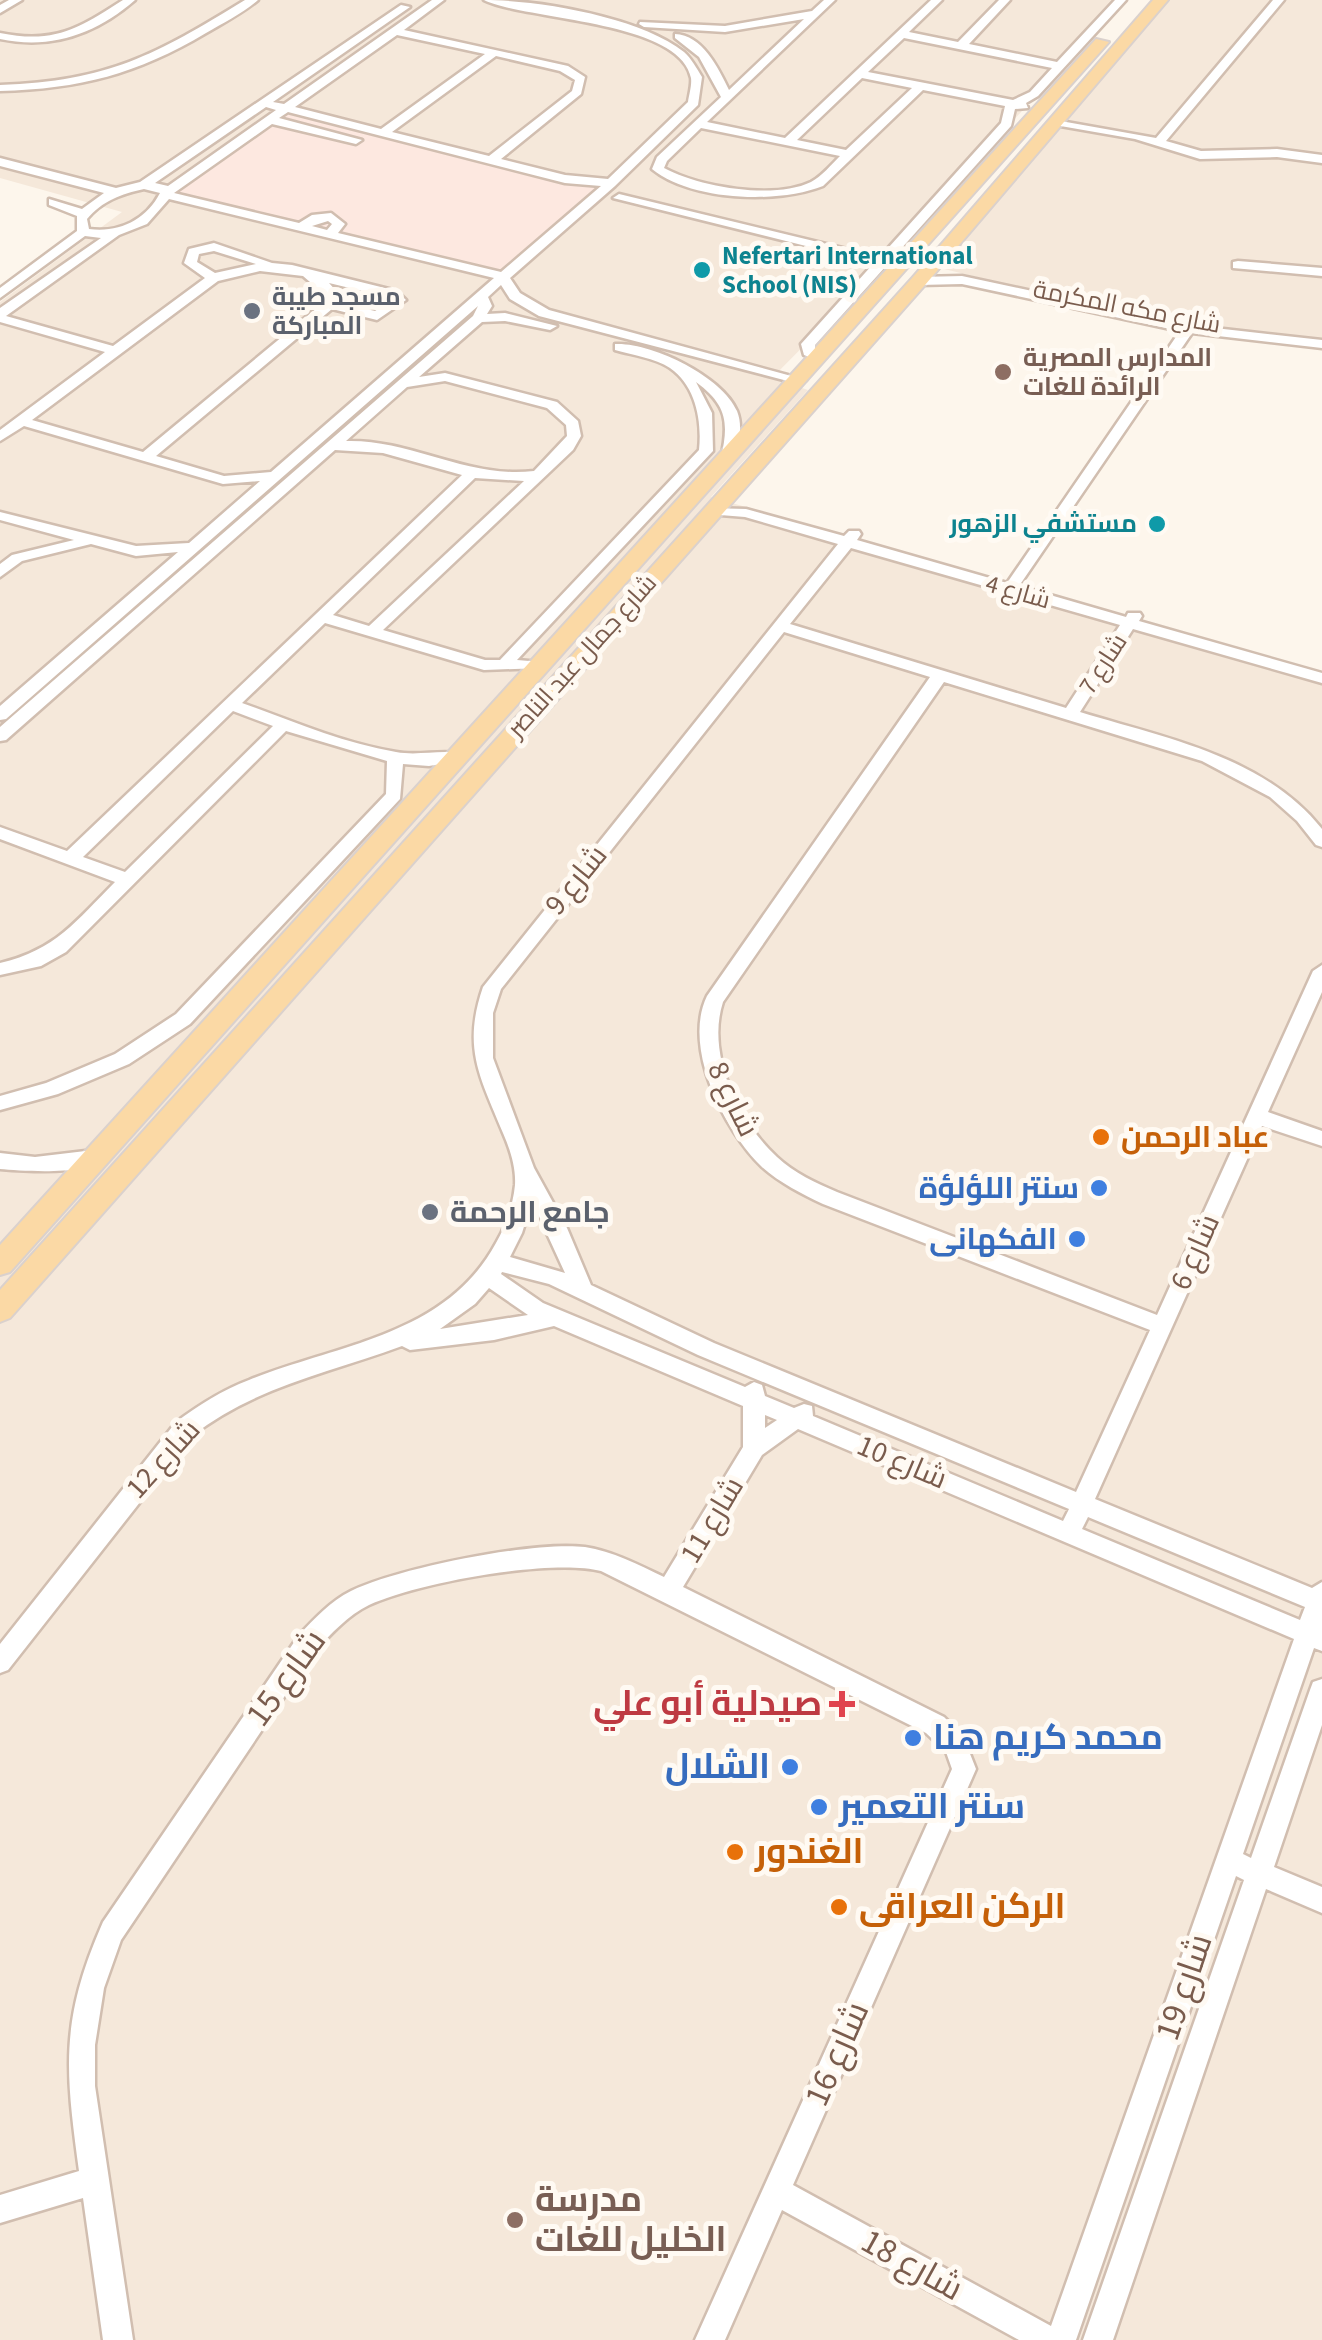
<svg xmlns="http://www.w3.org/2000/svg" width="1322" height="2340" font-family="'Source Sans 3',Cairo,sans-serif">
	<rect width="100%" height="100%" fill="#fdf6ec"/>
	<path fill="#f5e8da" d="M0 0H1123L857 292 772 378 808 390 711 497 1322 672V2340H0V302L122 212 0 178Z
		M1168 0H1322V341L1138 316 940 268 939 263Z"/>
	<path fill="#fde8e0" d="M288 106 600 189 502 276 166 193Z"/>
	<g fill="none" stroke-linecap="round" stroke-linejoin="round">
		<g stroke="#d1beb0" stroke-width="5">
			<path id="minor" d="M9 0H22L0 13V5Z
				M123 0H135C96 34 51 50 0 39V33C54 44 78 29 123 0Z
				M245 0H258C243 13 223 23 206 33 137 74 80 89 0 91V85C109 81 155 55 245 0Z
				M432 0H444L404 30 568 66 585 77 581 94 501 159 565 175 608 179 688 102C689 95 692 85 691 78 680 20 523 20 484 0 539 0 640 17 684 52 691 58 697 69 702 77L698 105 615 186 510 278 520 293 549 310 806 380 799 384 539 316 510 299 501 285 488 297 492 306 487 314 505 313 557 326 550 330 505 321 482 322 419 377 445 373 557 402 578 421 581 436 573 450 383 630 485 660H500L699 450C702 421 696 386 670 368 655 358 632 355 615 350V344C651 342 722 376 737 411 743 426 739 442 735 458L728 462 721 458C729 422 727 405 696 382L712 413 713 451 517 660 541 662V668L484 670 325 623 242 703C293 721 342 743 396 752 417 756 438 750 458 753V761L429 766 403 764 400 799 190 1024 129 1064 58 1094 0 1110V1096L46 1083 115 1054 176 1014 386 794 387 761 286 731 66 952 41 966 0 975V963C56 950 76 921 115 882L0 839V827L67 851 462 475 383 453 335 450 6 740 0 741V727L473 316 478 306 6 719 0 720V706L178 552 136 556 91 544 22 561 0 577V564L12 555 74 540 0 520V512L136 546 189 543 260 481 223 484 24 426 0 441V430L105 352 0 322V308L101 238 85 236 0 298V288L77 231V216L49 205V199L82 209 104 193 0 166V158L116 188 140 182 401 5 410 7 273 102 284 104ZM397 35 485 54 381 129 295 107ZM496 56 560 71 575 80 572 91 489 156 392 132ZM266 107 276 110 168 186 155 183ZM288 112 565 183 601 186 501 272 338 233 345 224 331 213 312 215 299 223 174 193 272 124 356 144 362 140 279 118ZM144 189 160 193C146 220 119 233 89 229L87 219C102 201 121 194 144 189ZM169 199 494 278 271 472 224 476 156 456 332 309 377 320 406 300 397 291 292 265 272 263 214 243 189 249 184 263 205 278 113 346 6 316 119 235 147 224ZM328 221 332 224 327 230 312 226ZM214 251 256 264 215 273 197 262 199 254ZM260 271 303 276 324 294 323 303 143 452 32 420 218 281ZM329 283 387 297 391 300 375 311 336 302 338 293ZM445 381 547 408 566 425 567 436 534 471C468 479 411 439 346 441L407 387ZM475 478 524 481 369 626 333 615ZM233 711 273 726 125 872 83 857Z
				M824 0H835L707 122 785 138 931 0H942L909 32 958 42 999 0H1010L969 44 1057 62 1115 0H1126L1038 96 1026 103 1028 108 1015 109 1011 126 891 260 896 263 895 266H886L815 345V350L826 357 819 361 804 355 801 344 874 263 613 198 619 194 880 257 1001 123 1005 106 923 90 823 186C778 204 691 201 652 169L657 157 721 97 699 57 675 38V34C702 35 718 67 729 90L804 19 725 32 644 27 639 24 640 22 725 26 812 11ZM904 38 1052 68 1030 92 1013 100 868 72ZM862 78 912 88 846 150 797 140ZM701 128 840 156C831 165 822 176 811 182 774 200 699 187 664 168L667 161Z
				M1273 0H1284L1166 141 1201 151 1277 149 1322 155V163L1277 157 1200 159 1135 139 1049 124 1055 120 1156 138Z
				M1238 261 1322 268V276L1233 268V262Z
				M962 276 1185 324 1193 318 1200 322 1197 326 1322 340V348L1192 333 1019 586 1126 617 1128 613H1140L1142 616 1139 621 1322 673V683L1133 629 1080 712C1165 738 1264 756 1322 829V847L1316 845 1297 821 1270 797 1202 761 944 682 723 1002C706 1054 738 1121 777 1157 794 1173 816 1183 837 1192L1157 1315 1313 971 1322 965V992L1268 1112 1322 1131V1146L1262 1126 1095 1499 1312 1588 1322 1582V1651L1314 1648 1243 1854 1251 1858 1310 1690 1313 1682 1322 1679V1725L1274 1867 1322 1887V1913L1266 1889 1113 2340H1083L1244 1880 1236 1876 1076 2340H1019L782 2210 725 2340H695L952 1769 946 1752 926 1733 601 1571C551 1558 416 1583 369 1605 348 1615 331 1634 315 1651L121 1940 104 1988 95 2045V2086L133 2340H103L83 2198 0 2223V2195L79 2171C65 2068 60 2020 103 1922L299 1635C314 1619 331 1601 351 1591 398 1568 533 1541 585 1547 612 1551 639 1565 664 1577L743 1447V1406L554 1326 494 1340 410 1350 402 1346C329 1373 254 1387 192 1436L8 1670 0 1673V1644L176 1422C199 1405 222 1390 249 1380 338 1344 446 1336 496 1243 506 1226 513 1205 515 1185 516 1167 510 1149 503 1133 480 1077 462 1048 483 987L838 544 745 517 708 514V508L746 509 844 536 849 531H859L861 534 857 540 1007 583 1180 331 962 284 919 285 913 281 919 277ZM851 548 1120 625 1066 708 790 624ZM784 632 930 677 707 996C682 1047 724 1130 762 1167 780 1183 802 1194 823 1204L1150 1330 1076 1492 714 1343 591 1285 567 1228 534 1168 493 1058V1013L501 989ZM532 1201 565 1273 510 1257 522 1233ZM502 1272 549 1284 698 1355 1069 1509 1063 1521 813 1416 812 1406 804 1404 794 1408 765 1396 762 1385 754 1382 745 1387 543 1303 501 1274ZM489 1288 528 1315 440 1329 475 1304ZM765 1415 777 1420 765 1428ZM798 1429 1294 1639 1051 2326 793 2185 976 1769 963 1736 944 1717 683 1587 762 1455ZM1088 1517 1305 1607 1300 1620 1082 1529Z
				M94 1150 104 1158C89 1176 24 1171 0 1169V1153L35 1157Z"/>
		</g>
		<g stroke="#dad1cd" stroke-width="4">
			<path id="major" d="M1153 0H1168L925 285 10 1318 0 1322V1290L913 277Z
				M1096 39 1109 42 10 1272 0 1275V1245Z"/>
		</g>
		<use href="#minor" fill="#fff" fill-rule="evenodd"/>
		<use href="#major" fill="#fbd9a5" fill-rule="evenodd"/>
	</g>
	<g fill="#0f9aa8" stroke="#fffaf3" stroke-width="4">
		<circle cx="702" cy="270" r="10"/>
		<circle cx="1157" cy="524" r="10"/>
	</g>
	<g fill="#6b7280" stroke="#fffaf3" stroke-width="4">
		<circle cx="252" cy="311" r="10"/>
		<circle cx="430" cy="1212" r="10"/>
	</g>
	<g fill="#8d6e63" stroke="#fffaf3" stroke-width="4">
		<circle cx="1003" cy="372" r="10"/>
		<circle cx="515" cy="2220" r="10"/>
	</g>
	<g fill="#e8710a" stroke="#fffaf3" stroke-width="4">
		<circle cx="1101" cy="1137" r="10"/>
		<circle cx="735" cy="1852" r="10"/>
		<circle cx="839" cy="1907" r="10"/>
	</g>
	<g fill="#3f7fe0" stroke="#fffaf3" stroke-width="4">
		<circle cx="1099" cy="1188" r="10"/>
		<circle cx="1077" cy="1239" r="10"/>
		<circle cx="913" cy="1738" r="10"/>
		<circle cx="790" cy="1767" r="10"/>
		<circle cx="819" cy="1807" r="10"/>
	</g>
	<path fill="#e0444e" stroke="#fffaf3" stroke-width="4" d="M837 1689h10v10h10v10h-10v10h-10v-10h-10v-10h10z"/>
	<g text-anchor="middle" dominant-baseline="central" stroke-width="10" stroke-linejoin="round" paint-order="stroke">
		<g font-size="25" font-weight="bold" fill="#0d838f" stroke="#fffaf3" text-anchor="start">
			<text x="722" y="256">Nefertari International<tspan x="722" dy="29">School (NIS)</tspan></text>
			<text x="1137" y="524" text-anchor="end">مستشفي الزهور</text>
		</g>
		<g font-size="25" font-weight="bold" fill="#5b616d" stroke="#fffaf3" text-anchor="start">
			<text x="272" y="297">مسجد طيبة<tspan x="272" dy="29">المباركة</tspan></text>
		</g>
		<g font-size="25" fill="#7a5c4d" stroke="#fffaf3">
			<text transform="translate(1127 307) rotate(11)">شارع مكه المكرمة</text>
			<text transform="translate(1018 592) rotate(16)">شارع 4</text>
			<text transform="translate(582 656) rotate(-48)">شارع جمال عبد الناصر</text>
			<text transform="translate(1103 664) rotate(-57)">شارع 7</text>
		</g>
		<g font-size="25" font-weight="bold" fill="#785e54" stroke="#fffaf3" text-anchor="start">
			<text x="1023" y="358">المدارس المصرية<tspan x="1023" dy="29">الرائدة للغات</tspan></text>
		</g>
		<g font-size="30" fill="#7a5c4d" stroke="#fffaf3">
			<text transform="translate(576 880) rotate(-51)">شارع 9</text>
			<text transform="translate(733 1099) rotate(64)">شارع 8</text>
			<text transform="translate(1195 1252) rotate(-66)">شارع 6</text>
			<text transform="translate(163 1459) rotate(-48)">شارع 12</text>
			<text transform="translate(902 1462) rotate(23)">شارع 10</text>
			<text transform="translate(712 1520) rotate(-59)">شارع 11</text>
		</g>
		<g font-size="30" font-weight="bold" fill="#c56008" stroke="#fffaf3" text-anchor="start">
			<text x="1121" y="1137">عباد الرحمن</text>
		</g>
		<g font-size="30" font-weight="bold" fill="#366cbe" stroke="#fffaf3" text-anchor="end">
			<text x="1079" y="1188">سنتر اللؤلؤة</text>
			<text x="1057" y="1239">الفكهانى</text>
		</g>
		<g font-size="30" font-weight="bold" fill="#5b616d" stroke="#fffaf3" text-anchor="start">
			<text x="450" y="1212">جامع الرحمة</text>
		</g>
		<g font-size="35" fill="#7a5c4d" stroke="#fffaf3">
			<text transform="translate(286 1678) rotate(-54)">شارع 15</text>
			<text transform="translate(1184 1987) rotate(-71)">شارع 19</text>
			<text transform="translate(837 2054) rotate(-66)">شارع 16</text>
			<text transform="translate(912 2265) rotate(29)">شارع 18</text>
		</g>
		<g font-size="35" font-weight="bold" fill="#be3a42" stroke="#fffaf3" text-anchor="end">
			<text x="822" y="1704">صيدلية أبو علي</text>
		</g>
		<g font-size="35" font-weight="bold" fill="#366cbe" stroke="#fffaf3" text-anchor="start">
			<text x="933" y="1738">محمد كريم هنا</text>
			<text x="770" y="1767" text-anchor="end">الشلال</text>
			<text x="839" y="1807">سنتر التعمير</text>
		</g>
		<g font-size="35" font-weight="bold" fill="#c56008" stroke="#fffaf3" text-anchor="start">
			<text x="755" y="1852">الغندور</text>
			<text x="859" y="1907">الركن العراقى</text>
		</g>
		<g font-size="35" font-weight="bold" fill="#785e54" stroke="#fffaf3" text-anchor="start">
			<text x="535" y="2200">مدرسة<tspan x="535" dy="40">الخليل للغات</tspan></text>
		</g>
	</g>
</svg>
